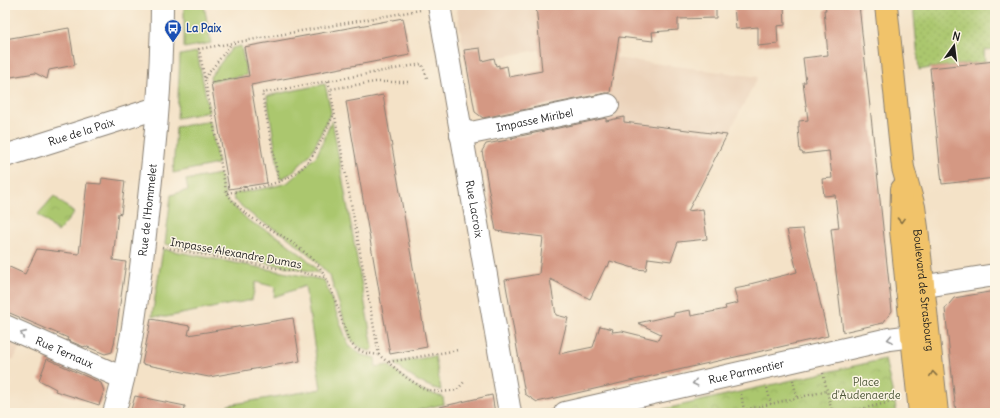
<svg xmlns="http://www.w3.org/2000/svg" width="1000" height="418" font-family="Delius,sans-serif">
	<defs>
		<pattern id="park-crowns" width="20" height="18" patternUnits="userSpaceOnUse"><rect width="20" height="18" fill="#abc76e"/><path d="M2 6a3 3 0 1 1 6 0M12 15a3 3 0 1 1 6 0" fill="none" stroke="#93aa5f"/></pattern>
		<pattern id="garden-dots" width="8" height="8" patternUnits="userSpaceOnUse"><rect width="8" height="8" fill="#abc76e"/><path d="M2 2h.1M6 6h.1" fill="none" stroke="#93aa5f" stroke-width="1.8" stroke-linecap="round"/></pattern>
	</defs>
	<rect width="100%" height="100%" fill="#fcf5e5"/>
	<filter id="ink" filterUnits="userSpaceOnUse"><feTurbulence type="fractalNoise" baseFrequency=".025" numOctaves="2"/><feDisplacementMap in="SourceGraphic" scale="8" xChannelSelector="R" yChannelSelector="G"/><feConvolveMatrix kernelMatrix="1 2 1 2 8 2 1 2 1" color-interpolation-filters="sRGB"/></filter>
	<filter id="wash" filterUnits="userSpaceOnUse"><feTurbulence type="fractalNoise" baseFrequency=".012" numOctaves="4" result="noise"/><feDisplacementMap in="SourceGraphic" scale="16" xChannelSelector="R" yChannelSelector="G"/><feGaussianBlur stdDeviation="0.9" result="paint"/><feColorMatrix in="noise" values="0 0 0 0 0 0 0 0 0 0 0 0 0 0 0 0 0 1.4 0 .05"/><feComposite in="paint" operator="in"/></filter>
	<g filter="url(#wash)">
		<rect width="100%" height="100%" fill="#f4e2c7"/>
		<path fill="#ebd2b9" d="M456 5H582L583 42 466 63Z
			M615 58 758 77 700 188 598 175Z
			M5 340 20 347 14 359 5 361Z"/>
		<path fill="#abc76e" stroke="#647245" d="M184 5H204L211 43 184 48Z
			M241 46 247 75 211 81 210 77 232 48Z
			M197 52 209 112 177 118 180 55Z
			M325 84 331 112 313 150 304 161 290 174 280 179 267 96Z
			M332 120 373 348 370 351C361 349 356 345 350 338L330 276 312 257 285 235 257 219 234 200 233 194 272 187 287 183 303 169 317 155Z
			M210 121 218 164 173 173 176 127Z
			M220 174 226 199 249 221 280 238 307 259 320 273 165 244 171 195 188 190 186 180Z
			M163 249 324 280 349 346 362 355 375 358 376 367 388 365 420 390 443 397 444 404 406 413H229L228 405 321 389 305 286 274 297 275 287 256 282 252 300 166 317 152 316Z
			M435 356 441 390C421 385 409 376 394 363Z"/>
		<path fill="url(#park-crowns)" stroke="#647245" d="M54 196 74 213 58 232 38 214Z
			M885 359 897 413H647Z"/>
		<path fill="url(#garden-dots)" stroke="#647245" d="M913 5H995V49L984 50 985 62 930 68 919 70Z"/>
		<g id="blocks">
			<path fill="#d49883" d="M536 5H716V18L678 19V30L652 32 653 41 619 37 610 93H606L483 118 475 112 464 50 480 48 482 61 494 58 496 66 499 65V68L507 66 509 77 542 71Z
				M734 5H784L785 25 777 26 778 44 758 46V27L736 29Z
				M825 5H859L892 311 883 323 843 332 831 229 839 228 835 195 824 196 822 179 832 178 829 151 803 154 802 152H800L798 127H799V121L808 120 803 82H806L803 58 828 55 824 10H826Z
				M403 18 410 55 251 85 267 183 229 189 211 83 249 76 244 47Z
				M69 28 75 65 49 70 47 79 35 73 5 78V39Z
				M995 61V178L942 184 930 68Z
				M383 95 427 347 390 354 346 102Z
				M624 117V122L727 135 688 211 703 209 707 239 678 242 671 261 648 258 646 270 637 269 610 261 608 267 606 266 590 299 550 279 556 315 568 318 559 354 593 347 600 326 613 329 612 332 622 331 658 340 661 334 638 323 674 315V313L690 310 691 316 726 309 725 306 738 303 734 289 750 286V284L797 272 787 230 803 229 828 336 537 402 525 394 505 280 539 274 543 237 496 231 482 151 486 144 513 139 511 138 606 118V121Z
				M102 178 125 181 121 214 118 213 113 260 126 262 115 339 112 352 105 354 85 346 84 347 67 340 68 338 5 311V265L25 274 37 249 79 254 87 183 101 184Z
				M995 291V413H956L945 309 954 298Z
				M293 318 300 361 209 377 142 364 151 319 190 326 188 335Z
				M47 359 101 383 104 391 99 405 55 391 56 389 39 380Z
				M492 395 495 413H440V407Z
				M135 396 185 406 184 413H130Z"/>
		</g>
	</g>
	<g filter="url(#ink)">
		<use href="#blocks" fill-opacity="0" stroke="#887f72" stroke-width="1"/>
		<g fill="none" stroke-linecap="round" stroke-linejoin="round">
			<g stroke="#887f72" stroke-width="24">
				<g id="minor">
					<path id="s1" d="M439 5 510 413"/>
					<path id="s2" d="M461 135 608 105"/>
					<path id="s3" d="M5 156 157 108"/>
					<path d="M907 289 995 275"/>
					<path id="s4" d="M5 326 123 378"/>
					<path id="s5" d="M114 413C131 358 137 300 144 243 153 164 162 85 162 5"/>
					<path id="s6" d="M565 413 889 339 928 334"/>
				</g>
			</g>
			<g stroke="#887f72" stroke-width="24">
				<g id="major">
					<path id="s7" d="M886 5 903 168 914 207 917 228 937 413"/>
					<path d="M902 189 901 230 920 413"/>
				</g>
			</g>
			<path stroke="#887f72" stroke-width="2.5" stroke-dasharray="1 3" stroke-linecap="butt" d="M420 10 199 49 226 191C238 213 259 222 279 234 292 242 308 254 318 265 330 279 342 322 349 341L356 349 366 353 379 355 407 378 426 390 442 392 457 390 464 382
				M205 78 231 44
				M328 81 330 89
				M279 183 262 93 422 64 427 78
				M227 193C259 187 294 185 313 155 321 143 327 127 334 114
				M162 247 325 277
				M379 355 330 89 375 82H409
				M389 362 458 350
				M823 373 832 413
				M793 380 797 398
				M767 388 771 404
				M741 394 744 410
				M731 413 827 391
				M845 413 899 400"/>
			<use href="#minor" stroke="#fff" stroke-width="22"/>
			<use href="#major" stroke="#f1c36a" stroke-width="22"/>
		</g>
		<defs><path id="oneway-chevron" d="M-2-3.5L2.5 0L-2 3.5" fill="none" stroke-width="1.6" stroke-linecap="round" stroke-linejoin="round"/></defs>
		<g stroke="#867043">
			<use href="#oneway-chevron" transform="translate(901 220) rotate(88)"/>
			<use href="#oneway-chevron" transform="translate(933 374) rotate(-96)"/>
		</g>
		<g stroke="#999">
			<use href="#oneway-chevron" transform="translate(23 334) rotate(-156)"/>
			<use href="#oneway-chevron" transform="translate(890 339) rotate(169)"/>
			<use href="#oneway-chevron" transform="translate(695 383) rotate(167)"/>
		</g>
	</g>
	<defs>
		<g id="bus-pin" transform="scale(0.9)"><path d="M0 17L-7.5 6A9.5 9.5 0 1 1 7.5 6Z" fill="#1a4fb4" stroke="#fcf5e5"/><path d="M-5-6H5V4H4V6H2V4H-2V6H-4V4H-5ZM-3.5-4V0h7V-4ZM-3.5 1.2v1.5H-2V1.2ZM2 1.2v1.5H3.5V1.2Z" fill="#fff"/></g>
	</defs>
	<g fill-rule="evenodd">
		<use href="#bus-pin" x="173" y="28"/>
	</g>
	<g text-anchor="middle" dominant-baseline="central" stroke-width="3" stroke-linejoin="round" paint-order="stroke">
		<g font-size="11" font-weight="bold" fill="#164399" stroke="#fcf5e5" text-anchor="start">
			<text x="186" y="28">La Paix</text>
		</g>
		<g font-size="11" fill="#1c1c1c" stroke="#fcf5e5">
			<text stroke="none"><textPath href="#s2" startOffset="75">Impasse Miribel</textPath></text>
			<text stroke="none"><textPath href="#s3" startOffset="80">Rue de la Paix</textPath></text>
			<text stroke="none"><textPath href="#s1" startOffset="207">Rue Lacroix</textPath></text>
			<text stroke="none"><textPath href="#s5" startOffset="206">Rue de l'Hommelet</textPath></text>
			<text transform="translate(236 253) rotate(10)">Impasse Alexandre Dumas</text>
			<text stroke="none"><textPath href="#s7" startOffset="288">Boulevard de Strasbourg</textPath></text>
			<text stroke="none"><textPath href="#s4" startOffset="65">Rue Ternaux</textPath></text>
			<text stroke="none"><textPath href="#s6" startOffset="186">Rue Parmentier</textPath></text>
		</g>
		<g font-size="11" fill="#4e5839" stroke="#fcf5e5">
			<text x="866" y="382">Place<tspan x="866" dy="13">d'Audenaerde</tspan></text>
		</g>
	</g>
	<rect width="1000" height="418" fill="none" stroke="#fcf5e5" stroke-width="20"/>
	<g transform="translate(954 46) rotate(14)" stroke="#fcf5e5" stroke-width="3" paint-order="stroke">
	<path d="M0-3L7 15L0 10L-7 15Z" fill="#1c1c1c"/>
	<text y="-6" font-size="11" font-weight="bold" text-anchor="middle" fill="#1c1c1c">N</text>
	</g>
</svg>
